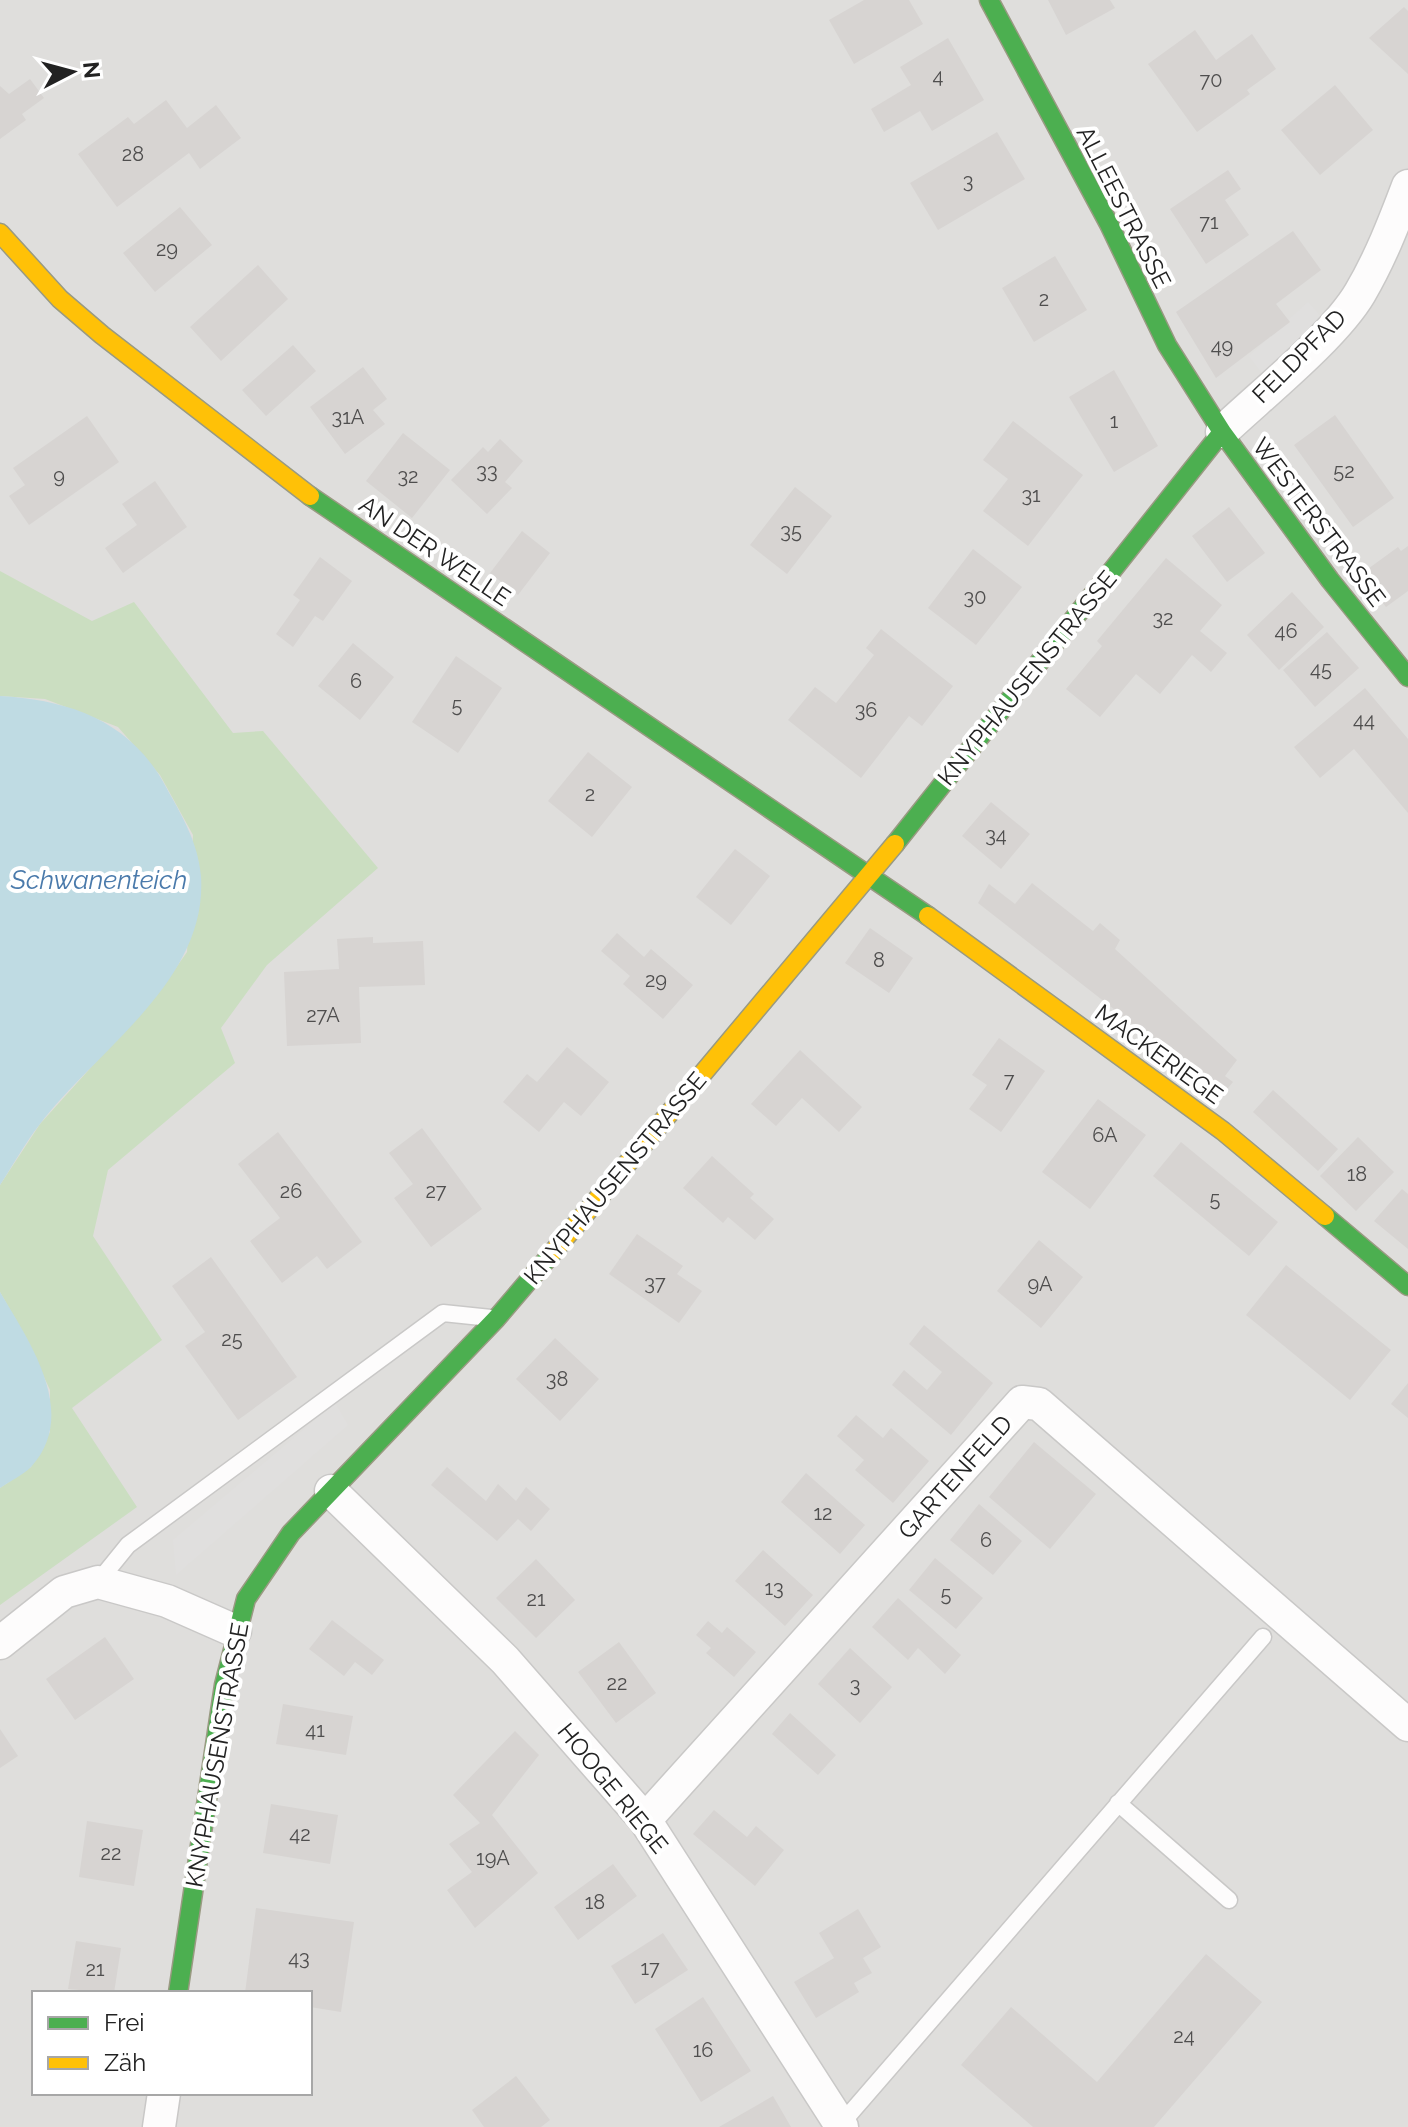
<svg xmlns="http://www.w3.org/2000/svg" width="1408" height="2127" font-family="Raleway,sans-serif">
	<rect width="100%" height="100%" fill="#f0eeeb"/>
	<path fill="#dfdedc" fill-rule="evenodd" d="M0 0H1408V2127H0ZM34 1993H310V2093H34Z"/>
	<path fill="#cbdec1" d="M0 571 92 621 134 602 233 733 263 731 378 868 267 965 221 1028 235 1063 108 1170 93 1236 162 1340 72 1408 137 1507 0 1605V1488L31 1467 50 1432V1390L25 1336 0 1292V1185L40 1124 159 992 187 952 193 835 160 775 118 727 45 699 0 696Z"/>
	<path fill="#e0dfde" d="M1308 302 1324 320 1268 381 1249 356Z
		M335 1403 348 1425 176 1575 173 1540Z"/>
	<path fill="#bfdbe3" d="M0 696C70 700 131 721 166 787 182 816 198 842 201 876 208 981 96 1050 40 1124 25 1143 13 1165 0 1185Z
		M0 1292C29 1341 80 1414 31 1467 23 1475 9 1482 0 1488Z"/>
	<path fill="#d7d4d2" d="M864 0H909L923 24 854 64 829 20Z
		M1048 0H1110L1115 8 1066 35Z
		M1404 7 1408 11V74L1369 38Z
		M1195 30 1216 60 1252 34 1276 69 1247 90 1250 94 1197 132 1148 64Z
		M948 38 984 100 932 131 920 111 884 132 871 109 911 85 900 67Z
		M30 79 44 98 22 114 26 120 0 139V86L9 94Z
		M1335 85 1373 130 1320 175 1281 130Z
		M166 100 187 128 216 105 241 138 200 169 189 153 117 207 78 154 128 117 134 124Z
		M997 132 1025 179 938 230 910 183Z
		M1228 170 1241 189 1225 200 1249 235 1206 264 1170 209Z
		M180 207 212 245 155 292 123 253Z
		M1293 231 1321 270 1276 304 1290 322 1216 378 1176 312Z
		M1055 256 1087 310 1034 342 1002 288Z
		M258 265 288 299 221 361 190 327Z
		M293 345 316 371 266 416 242 390Z
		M363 367 387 399 373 410 385 424 345 454 310 407Z
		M1114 370 1158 446 1114 472 1069 397Z
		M1335 415 1394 498 1353 527 1294 445Z
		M87 416 119 462 29 525 9 496 25 485 13 468Z
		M1013 421 1083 475 1028 546 983 511 1008 479 983 460Z
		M403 433 450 470 412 518 366 481Z
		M500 439 523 461 505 482 512 488 487 514 451 480 483 447 488 452Z
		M155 481 187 527 123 573 105 548 137 525 122 504Z
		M795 487 832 516 787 574 750 545Z
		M1229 507 1265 553 1227 582 1192 536Z
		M522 531 550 553 518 595 490 573Z
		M1408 546V591L1386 607 1361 574 1398 547 1401 551Z
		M973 549 1022 587 976 645 928 608Z
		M320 557 352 581 323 621 315 616 293 647 276 634 300 600 293 595Z
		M1166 558 1222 605 1200 631 1227 653 1211 672 1192 655 1160 694 1136 674 1100 717 1066 689 1102 646 1097 641Z
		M1292 592 1324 627 1279 670 1247 635Z
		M881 629 953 686 922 726 909 716 861 778 788 720 815 687 836 703 874 655 866 648Z
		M1327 632 1359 668 1315 707 1283 670Z
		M353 643 394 677 360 720 318 686Z
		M456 656 502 688 458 753 412 722Z
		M1365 688 1408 739V813L1354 749 1320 778 1294 747Z
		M588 752 632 787 592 837 548 801Z
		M991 802 1030 834 1001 869 962 836Z
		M735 849 770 876 731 925 696 897Z
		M1032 883 1093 931 1100 923 1120 940 1115 949 1237 1060 1225 1076 1233 1082 1219 1099 1119 1013 978 903 989 884 1015 904Z
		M870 928 913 958 889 993 845 963Z
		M617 933 644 957 651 949 693 985 663 1019 623 984 630 976 601 951Z
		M373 937V943L423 941 425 985 359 987 361 1043 287 1046 284 972 339 969 337 939Z
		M999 1038 1045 1071 1001 1132 969 1109 987 1085 972 1075Z
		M567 1047 609 1082 581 1116 564 1102 539 1132 503 1102 527 1074 537 1082Z
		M800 1050 862 1107 839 1132 802 1098 776 1126 751 1104Z
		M1273 1090 1338 1149 1318 1171 1253 1112Z
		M1098 1099 1146 1135 1090 1209 1042 1172Z
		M422 1128 482 1209 431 1247 394 1198 413 1184 389 1153Z
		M278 1132 362 1242 327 1269 317 1256 282 1283 250 1241 280 1218 238 1164Z
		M1358 1137 1394 1172 1356 1211 1320 1176Z
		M1181 1142 1278 1222 1249 1256 1153 1176Z
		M712 1156 754 1194 750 1198 774 1219 755 1240 728 1217 723 1223 683 1188Z
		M1402 1189 1408 1194V1249L1374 1221Z
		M637 1234 683 1266 677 1274 702 1291 679 1323 609 1274Z
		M1039 1240 1083 1277 1041 1328 997 1291Z
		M211 1257 297 1377 238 1420 185 1346 205 1332 172 1286Z
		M1286 1265 1391 1350 1350 1400 1246 1315Z
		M924 1325 993 1383 951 1435 892 1385 904 1370 927 1390 942 1372 909 1344Z
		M555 1338 599 1379 560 1421 516 1379Z
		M1408 1383V1418L1391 1404Z
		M856 1415 883 1438 891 1428 929 1461 893 1503 855 1470 864 1460 837 1436Z
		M1034 1442 1096 1494 1050 1549 989 1497Z
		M447 1467 486 1501 498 1484 516 1501 526 1487 550 1509 531 1531 518 1519 497 1541 431 1485Z
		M806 1473 865 1525 840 1554 781 1502Z
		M979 1504 1022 1541 993 1575 950 1540Z
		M763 1550 813 1595 785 1626 735 1581Z
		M935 1558 983 1598 956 1629 909 1590Z
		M536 1559 575 1600 536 1638 496 1598Z
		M898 1598 961 1655 945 1674 918 1648 908 1660 872 1627Z
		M332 1620 384 1660 372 1675 355 1662 344 1676 309 1649Z
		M708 1621 722 1633 727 1627 756 1652 734 1677 706 1653 711 1648 696 1635Z
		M105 1637 134 1679 75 1720 46 1679Z
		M619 1642 656 1693 616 1723 578 1672Z
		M850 1648 892 1687 860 1723 818 1684Z
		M283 1704 353 1716 346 1755 276 1744Z
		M790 1713 836 1755 818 1775 772 1734Z
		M0 1729 18 1756 0 1768Z
		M515 1731 539 1755 492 1815 538 1873 475 1928 447 1890 472 1872 449 1844 480 1823 453 1795Z
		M271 1804 338 1815 330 1864 263 1853Z
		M714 1810 747 1837 756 1826 784 1850 755 1886 693 1834Z
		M87 1821 143 1830 134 1886 79 1877Z
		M613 1864 637 1896 578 1940 554 1907Z
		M256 1908 354 1922 341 2012 310 2007V1993H245Z
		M858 1909 881 1947 863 1958 872 1973 854 1983 859 1992 816 2018 794 1982 834 1958 819 1933Z
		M663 1933 688 1970 635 2004 611 1966Z
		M76 1941 121 1948 114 1993 68 1989Z
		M1206 1954 1262 2002 1154 2127H1033L961 2065 1011 2007 1097 2082Z
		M703 1997 751 2071 701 2102 655 2029Z
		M516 2076 550 2120 541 2127H484L472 2110Z
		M773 2096 791 2127H719Z"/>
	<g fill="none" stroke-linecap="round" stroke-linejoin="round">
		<g stroke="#c9c8c7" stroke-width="19">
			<path id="lane" d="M98 1582 128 1545 443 1313 491 1318
				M1118 1803 1229 1900
				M841 2124 1263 1637"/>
		</g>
		<g stroke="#c9c8c7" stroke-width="35">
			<path id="street" d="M1222 432C1261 395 1334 337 1360 293 1380 259 1394 223 1408 186
				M331 1491 505 1660 645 1820 842 2127
				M0 1643 64 1592 98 1582 167 1601 235 1631
				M645 1820 1022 1402 1039 1404 1408 1725
				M159 2127 164 2093"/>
		</g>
		<g stroke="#999a82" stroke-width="21">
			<path id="fast" d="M989 0 1109 224 1167 345 1222 432 1330 580 1408 677
				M310 496 928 916
				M895 844 1222 432
				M1325 1216 1408 1286
				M178 1993 224 1685 246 1599 291 1533 496 1319 554 1251"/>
		</g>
		<g stroke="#999a82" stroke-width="21">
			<path id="slow" d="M0 233 60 299 102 335 310 496
				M928 916 1223 1131 1325 1216
				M554 1251 895 844"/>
		</g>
		<use href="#lane" stroke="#fdfcfc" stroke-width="16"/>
		<use href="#street" stroke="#fdfcfc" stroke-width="32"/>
		<use href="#fast" stroke="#4caf50" stroke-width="18"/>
		<use href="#slow" stroke="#ffc107" stroke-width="18"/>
	</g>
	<g text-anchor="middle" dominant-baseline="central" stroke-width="8" stroke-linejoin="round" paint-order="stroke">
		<g font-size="20" fill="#4f4e4e">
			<text x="938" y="76">4</text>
			<text x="1211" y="80">70</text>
			<text x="133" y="154">28</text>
			<text x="968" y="181">3</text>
			<text x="1209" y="222">71</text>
			<text x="167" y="249">29</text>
			<text x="1044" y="299">2</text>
			<text x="1222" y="346">49</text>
			<text x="348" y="417">31A</text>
			<text x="1114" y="421">1</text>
			<text x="487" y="471">33</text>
			<text x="1344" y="471">52</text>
			<text x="59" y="476">9</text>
			<text x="408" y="476">32</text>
			<text x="1031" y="495">31</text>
			<text x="791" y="531">35</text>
			<text x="975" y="597">30</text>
			<text x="1163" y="618">32</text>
			<text x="1286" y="631">46</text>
			<text x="1321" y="669">45</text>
			<text x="356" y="681">6</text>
			<text x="457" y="705">5</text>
			<text x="866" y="710">36</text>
			<text x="1364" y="720">44</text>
			<text x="590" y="794">2</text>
			<text x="996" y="835">34</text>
			<text x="879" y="960">8</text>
			<text x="656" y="980">29</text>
			<text x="323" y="1015">27A</text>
			<text x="1009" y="1080">7</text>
			<text x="1105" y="1135">6A</text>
			<text x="1357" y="1174">18</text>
			<text x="291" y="1191">26</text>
			<text x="436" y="1191">27</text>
			<text x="1215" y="1199">5</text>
			<text x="655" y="1283">37</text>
			<text x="1040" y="1284">9A</text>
			<text x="232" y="1339">25</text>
			<text x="557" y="1379">38</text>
			<text x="823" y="1513">12</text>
			<text x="986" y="1540">6</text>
			<text x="774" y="1588">13</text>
			<text x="946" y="1594">5</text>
			<text x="536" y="1599">21</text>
			<text x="617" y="1683">22</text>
			<text x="855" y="1685">3</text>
			<text x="315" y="1730">41</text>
			<text x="300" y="1834">42</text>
			<text x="111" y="1853">22</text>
			<text x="493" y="1858">19A</text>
			<text x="595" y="1902">18</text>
			<text x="299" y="1958">43</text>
			<text x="650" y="1968">17</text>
			<text x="95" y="1969">21</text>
			<text x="1184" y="2036">24</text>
			<text x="703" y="2050">16</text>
		</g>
		<g font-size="24" fill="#222" stroke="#fff">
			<text transform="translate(1124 207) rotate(63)">ALLEESTRASSE</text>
			<text transform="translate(1299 356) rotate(-45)">FELDPFAD</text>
			<text transform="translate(1319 522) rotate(53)">WESTERSTRASSE</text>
			<text transform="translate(435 551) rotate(34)">AN DER WELLE</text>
			<text transform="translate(1027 678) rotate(-51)">KNYPHAUSENSTRASSE</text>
			<text transform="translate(1159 1054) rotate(36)">MACKERIEGE</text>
			<text transform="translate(615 1178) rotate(-50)">KNYPHAUSENSTRASSE</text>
			<text transform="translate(955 1477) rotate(-48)">GARTENFELD</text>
			<text transform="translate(217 1755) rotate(-80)">KNYPHAUSENSTRASSE</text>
			<text transform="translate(613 1788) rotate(51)">HOOGE RIEGE</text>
		</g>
		<g font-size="26" font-style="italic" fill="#4a7aab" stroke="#fff">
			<text x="99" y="880">Schwanenteich</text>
		</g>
	</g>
	<rect x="32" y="1991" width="280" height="104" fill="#ffffff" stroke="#a7a7a7" stroke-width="2"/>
	<rect x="48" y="2017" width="40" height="12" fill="#4caf50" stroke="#a7a7a7" stroke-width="2"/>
	<text x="104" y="2031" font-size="24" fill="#222222">Frei</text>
	<rect x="48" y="2057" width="40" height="12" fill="#ffc107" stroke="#a7a7a7" stroke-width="2"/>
	<text x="104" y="2071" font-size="24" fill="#222222">Zäh</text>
	<g transform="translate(72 72) rotate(84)" stroke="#ffffff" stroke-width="6" paint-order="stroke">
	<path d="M0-6L14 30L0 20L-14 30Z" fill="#222222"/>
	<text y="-12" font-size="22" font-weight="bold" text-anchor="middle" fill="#222222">N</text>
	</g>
</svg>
